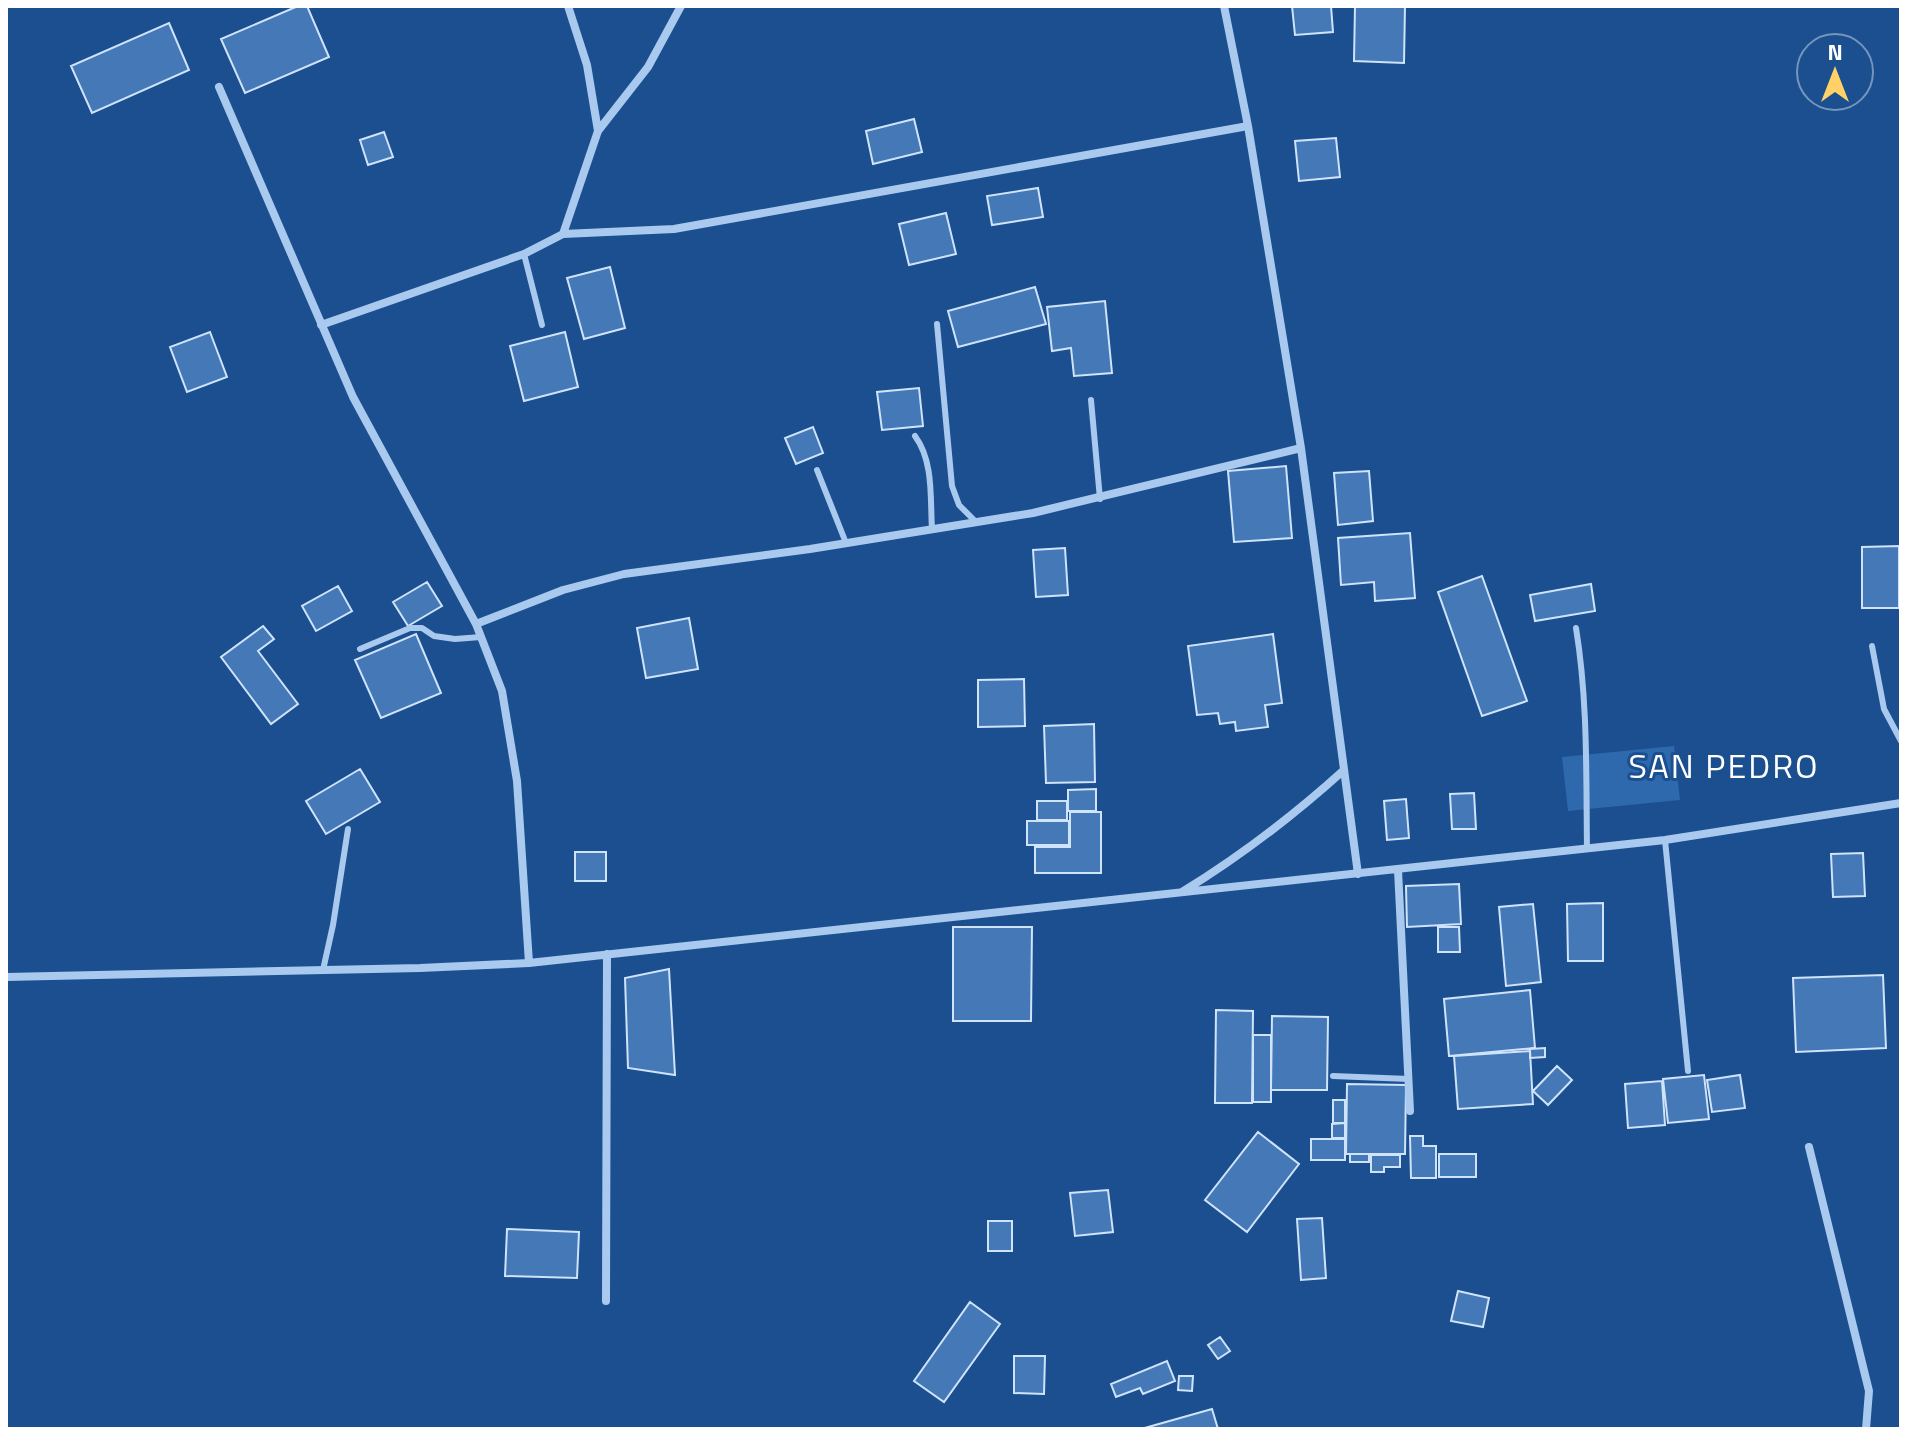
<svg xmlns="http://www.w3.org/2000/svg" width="1907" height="1435" font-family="'Titillium Web',sans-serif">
	<rect width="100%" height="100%" fill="#1b4f8f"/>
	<path fill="#2e69ad" d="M1674 746 1680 800 1568 811 1562 757Z"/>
	<path fill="#4478b7" stroke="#cfe3fa" stroke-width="2" d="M298 6H307L329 57 245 93 221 39Z
		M1292 6H1331L1333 32 1295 35Z
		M1355 6H1405L1404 63 1354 61Z
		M169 23 189 70 92 113 71 66Z
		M914 119 922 152 873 164 866 131Z
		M384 132 393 157 368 165 360 140Z
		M1336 138 1340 177 1299 181 1295 141Z
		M1038 188 1043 217 992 225 987 196Z
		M946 213 956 254 909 265 899 224Z
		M610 267 625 328 584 339 567 278Z
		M1035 287 1046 324 958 347 948 311Z
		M1105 301 1112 373 1074 376 1071 348 1052 351 1047 307Z
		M210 332 227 377 187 392 170 347Z
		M565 332 578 387 524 401 510 346Z
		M919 388 923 426 882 430 877 392Z
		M813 427 823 453 796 464 785 438Z
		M1286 466 1292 538 1234 542 1228 471Z
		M1369 471 1373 521 1338 525 1334 473Z
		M1410 533 1415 598 1375 601 1374 582 1341 585 1338 538Z
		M1899 546V608H1862V547Z
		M1065 548 1068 595 1036 597 1033 550Z
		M1482 576 1527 701 1482 716 1438 592Z
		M427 582 442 606 408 626 393 602Z
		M1591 584 1595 611 1535 621 1530 595Z
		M338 586 352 611 316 631 302 606Z
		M689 618 698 669 646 678 637 628Z
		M263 626 274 639 258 651 298 704 271 724 221 657Z
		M416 634 441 693 381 718 355 660Z
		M1273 634 1282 703 1265 705 1268 727 1236 731 1235 722 1220 724 1218 713 1197 715 1188 646Z
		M1024 679 1025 726 978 727V680Z
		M1094 724 1095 782 1046 783 1044 726Z
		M360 769 380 802 326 834 306 801Z
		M1096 789V811H1068V790Z
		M1474 793 1476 829H1452L1450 794Z
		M1406 799 1409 838 1387 840 1384 801Z
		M1037 801H1067V820H1037Z
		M1070 812H1101V873H1035V847H1070Z
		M1027 821H1069V845H1027Z
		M575 852H606V881H575Z
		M1863 853 1865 896 1833 897 1831 854Z
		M1459 884 1461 924 1407 927 1406 886Z
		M1603 903V961H1568L1567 904Z
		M1533 904 1541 982 1506 986 1499 907Z
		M953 927H1032L1031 1021H953Z
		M1438 927H1459L1460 952H1438Z
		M669 969 675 1075 628 1068 625 978Z
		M1883 975 1886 1048 1796 1052 1793 978Z
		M1530 990 1535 1048 1449 1056 1444 999Z
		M1216 1010 1253 1011 1252 1103H1215Z
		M1272 1016 1328 1017 1327 1090H1271Z
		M1253 1035H1271V1102H1253Z
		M1545 1048V1057L1530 1058V1049Z
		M1530 1051 1533 1104 1458 1109 1454 1056Z
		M1557 1066 1572 1080 1548 1105 1533 1091Z
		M1704 1075 1709 1119 1668 1123 1663 1079Z
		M1740 1075 1745 1108 1712 1112 1707 1080Z
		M1662 1081 1665 1125 1628 1128 1625 1084Z
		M1347 1084 1406 1085 1405 1154H1346Z
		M1333 1100H1345V1123H1333Z
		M1345 1123V1138H1332V1124Z
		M1258 1132 1299 1164 1247 1232 1205 1200Z
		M1410 1136H1423V1146H1436V1178H1411Z
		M1311 1139H1345V1160H1311Z
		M1350 1154H1369V1162H1350Z
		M1439 1154H1476V1177H1439Z
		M1371 1155H1400V1167H1384V1172H1371Z
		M1108 1190 1113 1232 1075 1236 1070 1193Z
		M1322 1218 1326 1278 1301 1280 1297 1219Z
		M988 1221H1012V1251H988Z
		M507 1229 579 1232 577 1278 505 1276Z
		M1458 1291 1489 1298 1483 1327 1451 1321Z
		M970 1302 1000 1324 944 1402 914 1381Z
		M1220 1337 1230 1351 1218 1359 1208 1345Z
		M1014 1356H1045L1044 1394 1014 1393Z
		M1167 1361 1175 1381 1143 1394 1140 1388 1116 1397 1111 1384Z
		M1179 1376H1193L1192 1391 1178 1390Z
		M1212 1409 1218 1429H1141Z"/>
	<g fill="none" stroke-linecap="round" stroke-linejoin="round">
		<path stroke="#a9c9ee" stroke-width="6" d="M524 254 542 325
			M937 324 952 486 959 505 976 522
			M1091 400 1100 499
			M915 436C934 462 930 498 932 529
			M817 470 846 543
			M1576 628C1588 701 1586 775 1587 849
			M1872 646 1884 709 1901 741
			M360 649 410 628H422L434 636 455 639 481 637
			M1665 840 1688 1071
			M323 970 333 925 348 829
			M1333 1076 1409 1079"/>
		<path stroke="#a9c9ee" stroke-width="8" d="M568 6 587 65 598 131
			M1224 6 1248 126
			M219 87 353 397 476 624 502 691 517 781 529 963
			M563 234 598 131 648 67 681 6
			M321 325 524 254 563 234 674 229 1248 126 1301 448 1358 874
			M476 624 563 590 624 574 810 549 1033 513 1301 448
			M1398 870 1410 1111
			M1182 892C1241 856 1293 816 1344 770
			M6 977 420 968 529 963 1665 840 1901 803
			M1809 1147 1869 1391 1866 1429
			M606 1301 607 954"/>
	</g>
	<g text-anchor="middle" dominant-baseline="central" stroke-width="6" stroke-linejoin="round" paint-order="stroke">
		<g font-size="34" letter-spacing="2" fill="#fff" stroke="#1b4f8f">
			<text x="1724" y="765">SAN PEDRO</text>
		</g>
	</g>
	<rect width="1907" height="1435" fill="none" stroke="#ffffff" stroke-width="16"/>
	<g transform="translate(1835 72)"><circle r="38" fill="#1b4f8f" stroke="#7695bc" stroke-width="2"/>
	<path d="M0-6L14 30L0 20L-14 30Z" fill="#ffd166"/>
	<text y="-12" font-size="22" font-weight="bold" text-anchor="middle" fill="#ffffff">N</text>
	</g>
</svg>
